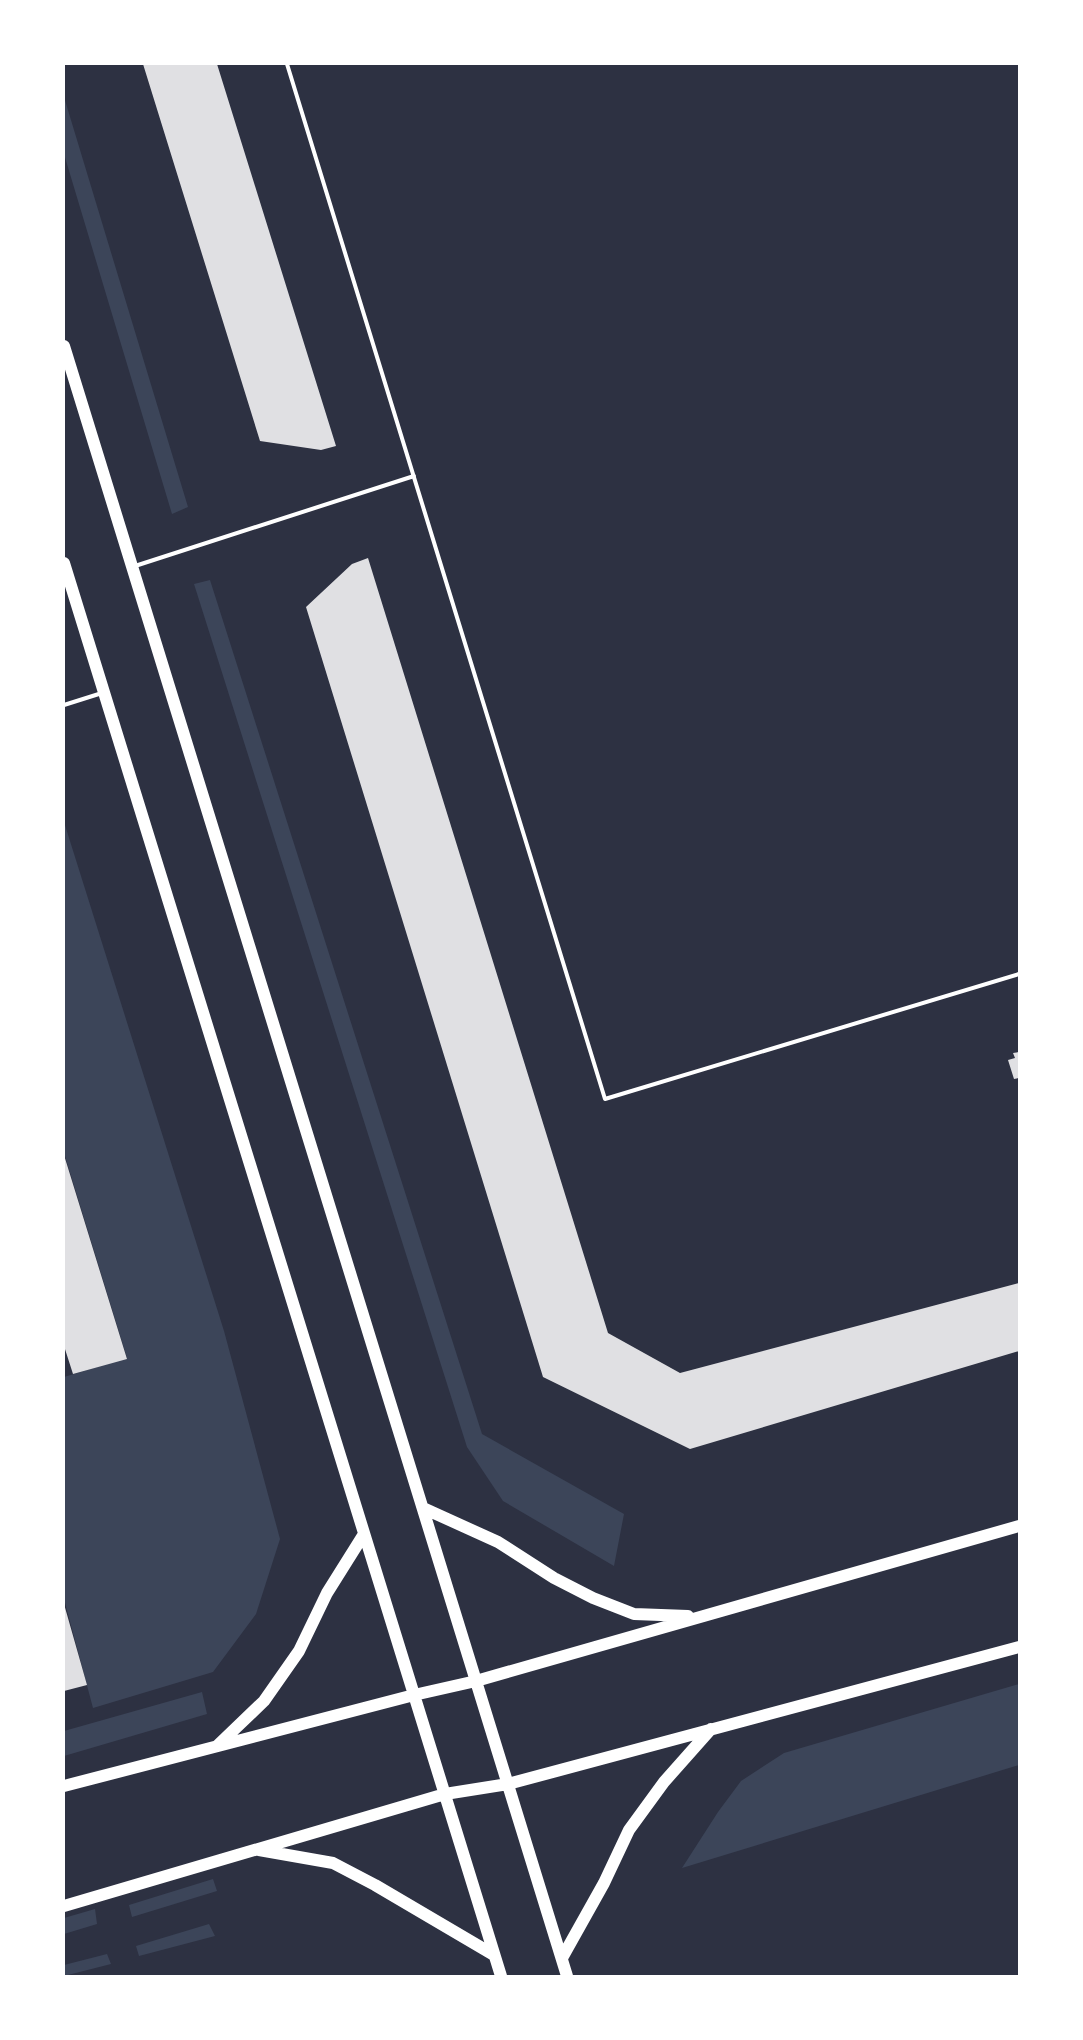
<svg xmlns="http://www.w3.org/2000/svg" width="1083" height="2040" font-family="Jost,sans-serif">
	<rect width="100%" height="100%" fill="#2d3142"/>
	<path fill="#3c4559" d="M64 97 188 507 172 514 64 154Z
		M210 580 482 1434 624 1514 614 1566 503 1501 467 1447 194 584Z
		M64 822 224 1331 280 1539 256 1614 213 1672 93 1708 64 1599V1377L127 1358 64 1153Z
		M1019 1684V1765L682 1868 718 1812 741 1781 784 1753Z
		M202 1692 207 1714 64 1756V1731Z
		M213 1879 217 1891 132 1917 129 1905Z
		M95 1909 97 1924 64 1934V1918Z
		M209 1924 215 1936 139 1956 136 1946Z
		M107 1954 111 1964 64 1976V1965Z"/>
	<path fill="#e0e0e3" d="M143 64H217L336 446 321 450 260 441Z
		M368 558 608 1333 680 1373 1019 1283V1351L690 1449 543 1377 306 607 352 564Z
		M1019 1052V1078L1014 1079 1008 1060 1015 1058 1013 1053Z
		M64 1155 127 1359 73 1374 64 1346Z
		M64 1604 87 1685 64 1691Z"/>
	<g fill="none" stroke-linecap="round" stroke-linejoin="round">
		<path stroke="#fff" stroke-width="4" d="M287 64 605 1099 1019 974
			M135 566 414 476
			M64 705 102 693"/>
		<path stroke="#fff" stroke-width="12" d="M64 346 567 1976
			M64 563 501 1976
			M423 1508 498 1542 554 1578 593 1598 634 1614 688 1616
			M217 1746 264 1701 299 1651 327 1593 364 1534
			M64 1786 414 1695 476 1681 1019 1526
			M259 1850 333 1863 375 1885 494 1955
			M64 1906 445 1794 508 1784 1019 1647
			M562 1958 604 1883 629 1830 664 1782 711 1729"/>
	</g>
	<rect width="1083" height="2040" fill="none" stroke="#ffffff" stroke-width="130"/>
</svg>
